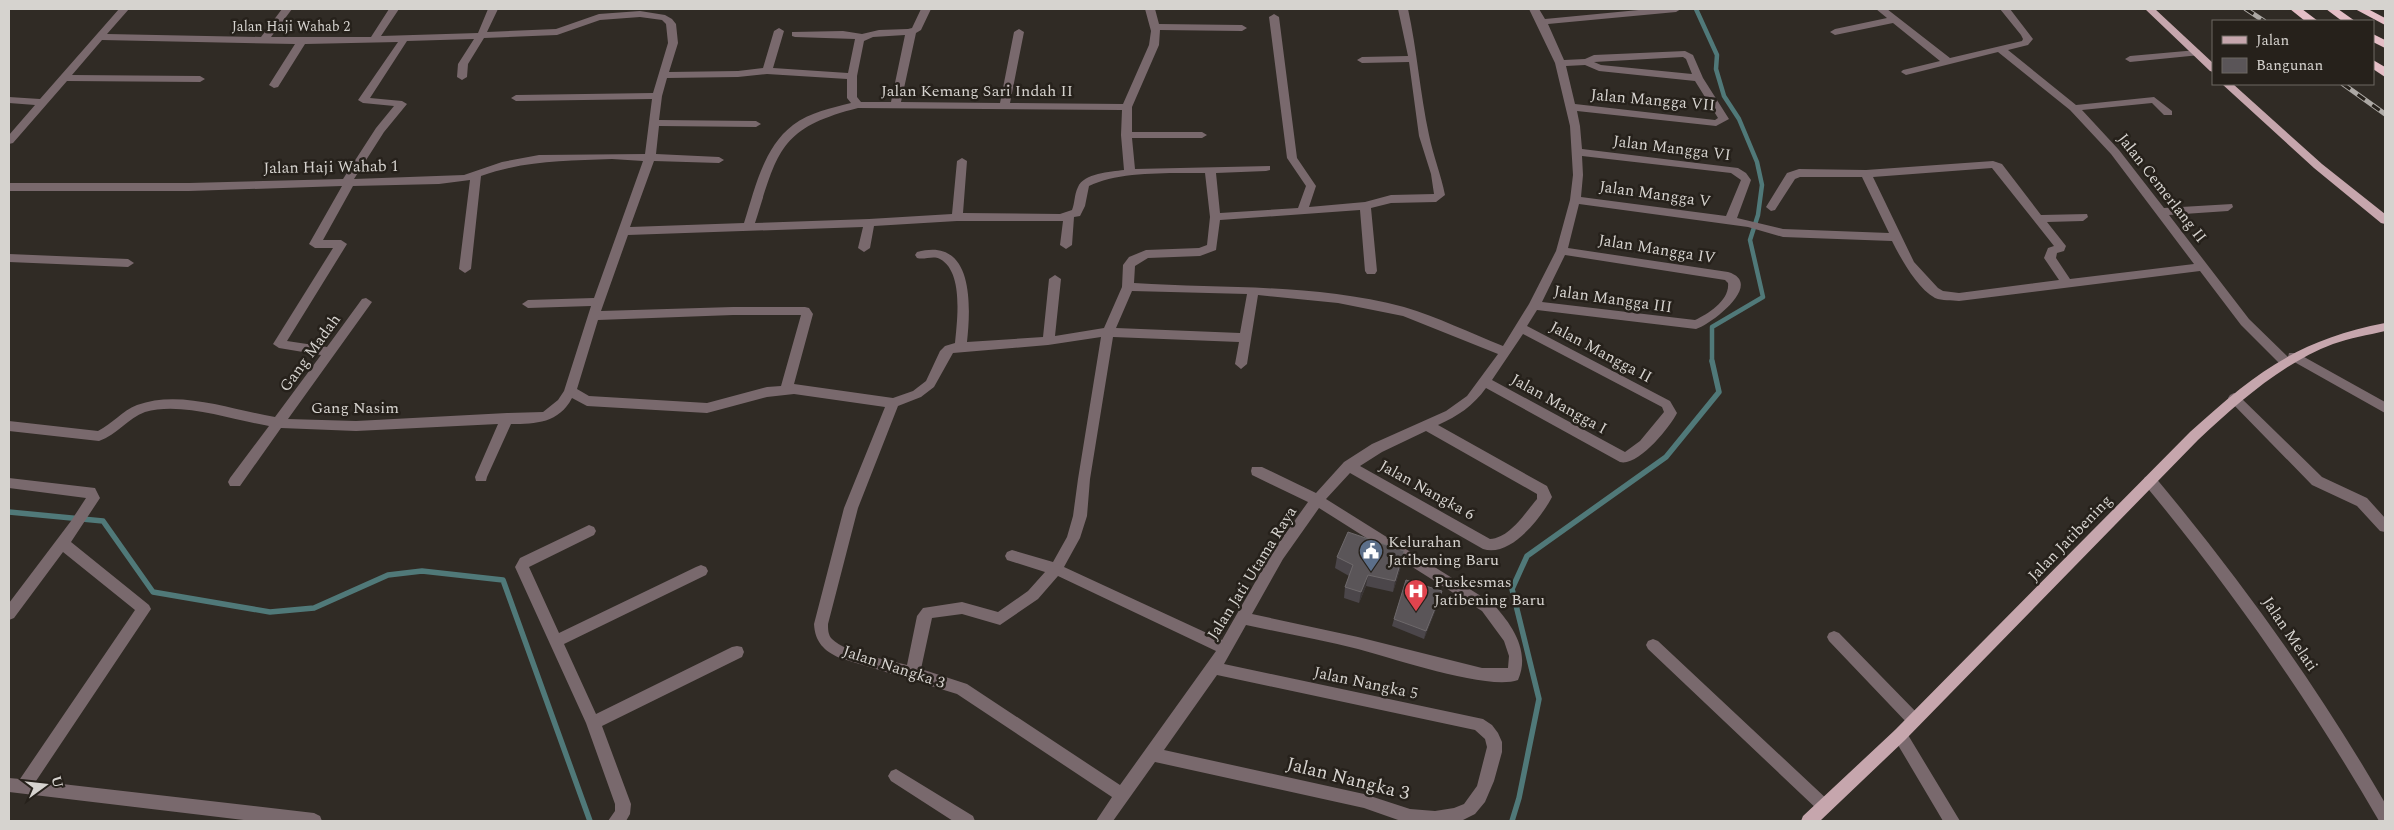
<svg xmlns="http://www.w3.org/2000/svg" width="2394" height="830" font-family="Spectral,serif">
	<rect width="100%" height="100%" fill="#302b25"/>
	<g fill="none" stroke-linecap="round" stroke-linejoin="round">
		<path stroke="#507979" stroke-width="4.5" d="M1696 9 1717 55 1716 69 1724 96 1739 119 1757 162 1762 185 1758 215 1750 240 1763 297 1712 327V362"/>
		<path stroke="#507979" stroke-width="5.5" d="M9 512 103 521 153 592 270 612 314 608 388 575 422 571 503 580 590 821
			M1512 821 1519 798 1539 699 1512 589 1527 556 1666 457 1719 392 1712 361"/>
		<path fill="#79696d" fill-rule="evenodd" d="M119 9H129L107 34 261 37 282 9H292L271 37H371L389 9H399L381 36 478 33 488 9H498L487 32 556 29 599 14 640 11 665 15 672 19 676 24 678 43 669 72 738 71 763 68 774 31 779 28 784 31 773 68 848 73 855 39 795 37 792 36V32L843 31 862 34 879 30 908 29 912 28 921 9H931L921 30 916 33 901 102 1000 103 1014 32 1019 29 1024 32 1010 103 1123 104 1149 45 1151 31 1145 9H1155L1159 24 1242 25 1247 28 1242 31 1160 30 1159 45 1132 107V132H1202L1207 135 1202 138H1132L1135 169 1270 166V170L1266 171 1216 173 1220 213 1298 208 1306 186 1287 158 1269 17 1274 14 1279 17 1297 158 1316 186 1309 207 1365 202 1391 195 1434 194 1431 174 1419 136 1409 62 1362 63 1357 60 1362 57 1408 56 1398 9H1408C1417 50 1420 93 1429 135 1433 155 1441 175 1445 195L1436 202 1391 203 1371 208 1377 271 1375 274H1367L1365 271 1360 210 1220 220 1216 250 1200 256 1148 258 1135 266 1134 283C1226 289 1313 283 1404 307 1438 317 1470 333 1503 346L1529 304 1556 251 1570 200 1573 175 1570 126 1555 63 1529 9H1539L1545 19 1649 9H1681L1676 12 1548 24 1564 60 1585 59 1594 55 1685 51 1693 55 1703 78 1729 119 1716 126 1577 111 1580 126 1582 149 1738 168 1746 173 1751 180 1737 218 1783 229 1889 233 1862 177H1800L1795 179 1775 210 1771 211 1766 207 1787 173 1799 169 1866 170 1993 161 2002 164 2041 215 2087 214 2088 217 2083 221 2047 222 2066 246 2064 251 2057 253 2056 258 2070 279 2194 264 2111 154 2070 110 1998 52 1906 75 1901 72 1903 70 1940 61 1893 23 1835 35 1830 32 1835 29 1887 18 1876 9H1887L1950 58 2022 41 2023 39 2021 35 2000 9H2010L2033 39 2028 45 2008 50 2076 105 2154 97 2172 111V115H2164L2152 103 2082 110 2119 150 2164 208 2232 204 2233 207 2228 211 2169 215 2249 319 2288 357 2289 353H2297L2385 402V413L2289 359 2288 364H2280L2241 325 2200 271 1959 301C1952 300 1942 301 1935 298 1917 288 1901 259 1892 241L1783 237 1748 227 1579 204 1568 248 1728 272C1765 283 1712 324 1696 329L1537 310 1527 326 1670 401 1677 413C1670 427 1638 467 1620 462L1486 388C1473 406 1458 416 1438 425L1547 486 1552 497C1541 518 1510 558 1483 549L1350 473 1326 499 1492 603C1511 623 1531 651 1518 680 1488 691 1393 658 1358 649 1321 640 1283 633 1246 625L1224 664 1483 719 1492 725 1498 733 1502 742V752L1494 781 1485 802 1475 814 1461 821H1401L1364 808 1155 762 1113 821H1096L1112 797 957 694 840 658C824 651 815 642 814 624L844 508 885 407 794 394 767 397 707 413 587 406 572 398C559 423 536 424 511 424L487 477 486 481H476L475 477 498 424 356 431 281 428 240 486H230L228 482 230 478 269 426C233 420 181 401 145 412 128 418 117 435 99 441L9 431V421L98 431C112 424 122 411 137 405 180 389 232 410 275 417L321 355 279 348 273 344 333 248H315L309 244 342 186 189 191H9V183H189L343 179 376 128 394 106 363 103 358 100 398 42 305 44 278 87 274 88 269 85 295 44 102 40 72 75 200 76 205 79 200 82 67 81 13 143 9 144V135L35 105 9 103V97L40 99ZM640 17 662 20 666 24 668 43 653 93 516 95 511 98 516 101 652 99 645 154 539 155 502 162 464 175 354 179 384 132 407 104 402 101 370 98 407 41 474 39 458 64 457 77 462 80 467 77 468 64 484 38 557 35 600 20ZM905 35 891 102H861L857 97V76L864 41 873 37ZM1683 57 1686 59 1692 74 1601 65 1594 62ZM1585 65 1599 71 1695 81 1718 118 1715 120 1575 104 1566 66ZM767 74 847 79V98L851 103C832 108 810 112 793 125 763 148 755 189 744 223L630 227 654 161 719 163 724 160 719 157 656 154 659 126 756 127 761 124 756 121 659 120 662 96 667 78 738 77ZM858 108 1122 110 1121 135 1124 170C1110 172 1084 173 1078 187 1074 195 1075 203 1072 210L1060 214 963 213 967 161 962 158 957 161 952 214 869 219 755 223C778 151 779 128 858 108ZM1582 156 1731 173 1741 180 1726 216 1581 197 1583 175ZM612 159 643 161 594 298 528 300 522 304 528 308 591 306 564 391 558 400 543 412 507 413 356 421 288 419 372 302 366 298 362 299 327 347 287 341 347 244 341 240H323L353 186 439 184 470 180 459 269 465 273 471 269 481 176C527 160 565 161 612 159ZM1992 168 2054 246 2048 248 2044 258 2059 280 1959 293 1943 291 1938 288 1914 262 1873 177ZM1205 173 1210 217 1207 245 1199 248 1146 250 1129 257 1123 265 1122 287 1104 328 1055 336 1061 279 1055 275 1049 279 1043 337 967 342C971 306 974 236 917 252L915 255 917 258C925 260 933 255 940 259 964 272 957 321 955 343L945 346 940 351 926 381 913 391 893 398 794 384 813 314 809 308 805 307H733L601 311 628 235 863 227 858 248 864 252 870 248 874 226 957 221H1063L1060 245 1066 249 1072 245 1074 217 1080 216 1085 206 1089 186C1118 171 1172 173 1205 173ZM1565 255 1725 280 1728 283C1730 300 1708 314 1695 320L1542 302ZM1132 291 1247 294 1240 333 1116 328ZM1258 295 1338 303 1403 316 1498 354 1467 396 1446 411 1372 444 1344 462 1316 493 1262 467H1252L1251 471 1252 475 1308 502 1273 551 1222 640 1064 567 1080 538 1087 516 1090 479 1113 337 1239 342 1235 364 1241 369 1247 364ZM733 315H801L781 386 767 387 707 403 589 396 577 389 598 320ZM1523 334 1662 407 1664 412 1640 441 1625 452 1492 380ZM1101 337 1078 479 1073 516 1067 537 1053 562 1012 550 1007 552 1005 556 1007 560 1045 572 1028 591 998 612 962 602 923 608 917 616 907 665C888 660 846 653 832 639 828 635 828 629 828 624L858 508 898 406 921 397 934 387 953 353 1048 345ZM1426 431 1537 494V499C1525 513 1510 538 1490 539L1360 466 1382 452ZM1319 508 1482 611 1504 641 1509 656 1508 668H1482L1358 637 1252 614 1283 559ZM1058 576 1216 651 1120 785 967 684 921 669 932 618 962 614 1000 625 1038 599ZM1217 675 1475 730 1485 739 1487 747 1477 786 1464 804 1454 808 1435 811 1410 809 1364 794 1164 750Z
			M2197 50 2200 51V55L2130 62 2125 59 2130 56Z
			M9 254 128 259 134 263 128 267 9 262Z
			M2234 393 2238 395 2322 477 2367 498 2385 518V532L2380 531 2357 506 2312 485 2230 401 2228 398 2230 395Z
			M2150 476 2155 477C2241 580 2318 687 2385 803V821H2379C2310 702 2233 591 2145 485L2143 481 2145 477Z
			M9 478 95 488 100 498 71 542 149 605 151 609 36 781 314 813 320 816 322 821H252L9 792V778L20 779 135 610 63 552 14 618 9 620V603L71 521 86 498 9 488Z
			M589 525 594 527 596 531 594 535 529 567 559 633 696 567 701 565 706 567 708 571 706 575 564 644 596 714 732 647 737 646 742 647 744 652 742 657 602 726 631 804 630 814 626 821H608L615 811V804L586 723 515 567 520 558Z
			M1834 631 1839 633 1919 715 1921 720 1919 725 1914 727 1909 725 1829 641 1827 637 1829 633Z
			M1653 639 1658 641 1829 801 1832 806 1829 811 1824 813 1819 811 1648 649 1646 645 1648 641Z
			M1900 728 1905 730 1960 821H1943L1895 740 1893 735 1895 730Z
			M896 769 973 816 975 821H953L891 781 888 776 891 771Z"/>
		<path fill="#c6a6ad" fill-rule="evenodd" d="M2145 9H2155L2213 63V72L2210 71Z
			M2222 84H2233L2322 164 2385 214V224L2381 223 2314 168Z
			M2385 323V331C2368 335 2350 338 2333 344 2281 364 2239 402 2198 440L1905 740 1820 821H1801L1803 816 1895 730 2190 432C2254 374 2297 340 2385 323Z"/>
		<path fill="#e4bec6" fill-rule="evenodd" d="M2290 9H2302L2318 21H2305Z
			M2326 9H2338L2355 21H2342Z
			M2355 9H2368L2385 18V25Z
			M2373 34 2385 40V48L2373 42Z
			M2373 60 2385 67V77L2373 69Z"/>
		<g stroke="#aca8a4" stroke-width="5">
			<path id="rail" d="M2246 9 2264 21
				M2343 84 2385 114"/>
		</g>
		<use href="#rail" stroke="#26211b" stroke-width="3" stroke-dasharray="9" stroke-linecap="butt"/>
	</g>
	<path fill="#4b464a" d="M1404 551 1402 563 1393 592 1366 586 1359 603 1344 598 1345 587 1349 576 1335 568 1337 557Z
		M1442 591 1440 599 1424 639 1392 626 1394 619Z"/>
	<path fill="#3a3535" d="M1404 551 1402 563 1393 592 1395 581Z
		M1368 575 1366 586 1359 603 1361 592Z
		M1442 591 1440 599 1424 639 1426 631Z"/>
	<path fill="#5a5558" stroke="#6e696b" d="M1348 532 1404 551 1395 581 1368 575 1361 592 1345 587 1353 565 1337 557Z
		M1406 580 1442 591 1426 631 1394 619Z"/>
	<defs>
		<g id="civic-pin" transform="scale(1.25)"><path d="M0 17L-7.5 6A9.5 9.5 0 1 1 7.5 6Z" fill="#5c6f8a" stroke="#26211b"/><path d="M-.6-6.5H3V-4.5H.6V-3L4-1V1h2V6H-6V1h2V-1L-.6-3ZM-1.2 2.5V6h2.4V2.5Z" fill="#fff"/></g>
		<g id="hospital-pin" transform="scale(1.25)"><path d="M0 17L-7.5 6A9.5 9.5 0 1 1 7.5 6Z" fill="#e0444e" stroke="#26211b"/><path d="M-5-5h3v3.5h4V-5h3V5h-3V1.5h-4V5h-3Z" fill="#fff"/></g>
	</defs>
	<g fill-rule="evenodd">
		<use href="#civic-pin" x="1371" y="551"/>
		<use href="#hospital-pin" x="1416" y="591"/>
	</g>
	<g text-anchor="middle" dominant-baseline="central" stroke-width="5" stroke-linejoin="round" paint-order="stroke">
		<g font-size="14" fill="#d6d3cf" stroke="#26211b">
			<text x="291" y="26">Jalan Haji Wahab 2</text>
		</g>
		<g font-size="16" fill="#d6d3cf" stroke="#26211b">
			<text x="977" y="91">Jalan Kemang Sari Indah II</text>
			<text transform="translate(1653 100) rotate(5)">Jalan Mangga VII</text>
			<text transform="translate(1672 148) rotate(7)">Jalan Mangga VI</text>
			<text transform="translate(331 167) rotate(-1)">Jalan Haji Wahab 1</text>
			<text transform="translate(2162 188) rotate(52)">Jalan Cemerlang II</text>
			<text transform="translate(1655 194) rotate(8)">Jalan Mangga V</text>
			<text transform="translate(1657 249) rotate(9)">Jalan Mangga IV</text>
			<text transform="translate(1613 299) rotate(8)">Jalan Mangga III</text>
			<text transform="translate(1601 352) rotate(28)">Jalan Mangga II</text>
			<text transform="translate(310 353) rotate(-54)">Gang Madah</text>
			<text transform="translate(1559 404) rotate(29)">Jalan Mangga I</text>
			<text x="355" y="408">Gang Nasim</text>
			<text transform="translate(1427 490) rotate(29)">Jalan Nangka 6</text>
			<text transform="translate(2070 538) rotate(-46)">Jalan Jatibening</text>
			<text transform="translate(1252 573) rotate(-58)">Jalan Jati Utama Raya</text>
			<text transform="translate(2290 634) rotate(56)">Jalan Melati</text>
			<text transform="translate(894 667) rotate(18)">Jalan Nangka 3</text>
			<text transform="translate(1366 683) rotate(12)">Jalan Nangka 5</text>
		</g>
		<g font-size="16" fill="#d6d3cf" stroke="#26211b" text-anchor="start">
			<text x="1388" y="542">Kelurahan<tspan x="1388" dy="18">Jatibening Baru</tspan></text>
			<text x="1434" y="582">Puskesmas<tspan x="1434" dy="18">Jatibening Baru</tspan></text>
		</g>
		<g font-size="19" fill="#d6d3cf" stroke="#26211b">
			<text transform="translate(1348 779) rotate(14)">Jalan Nangka 3</text>
		</g>
	</g>
	<rect width="2394" height="830" fill="none" stroke="#d6d3cf" stroke-width="20"/>
	<rect x="2212" y="20" width="162" height="65" fill="#26211b" stroke="#6c6863"/>
	<rect x="2222" y="36" width="25" height="8" fill="#c6a6ad" stroke="#6c6863"/>
	<text x="2256" y="45" font-size="15" fill="#d6d3cf">Jalan</text>
	<rect x="2222" y="58" width="25" height="15" fill="#5a5558" stroke="#6c6863"/>
	<text x="2256" y="70" font-size="15" fill="#d6d3cf">Bangunan</text>
	<g transform="translate(45 785) rotate(75)" stroke="#26211b" stroke-width="4" paint-order="stroke">
	<path d="M0-4L9 19L0 12L-9 19Z" fill="#d6d3cf"/>
	<text y="-8" font-size="14" font-weight="bold" text-anchor="middle" fill="#d6d3cf">U</text>
	</g>
</svg>
